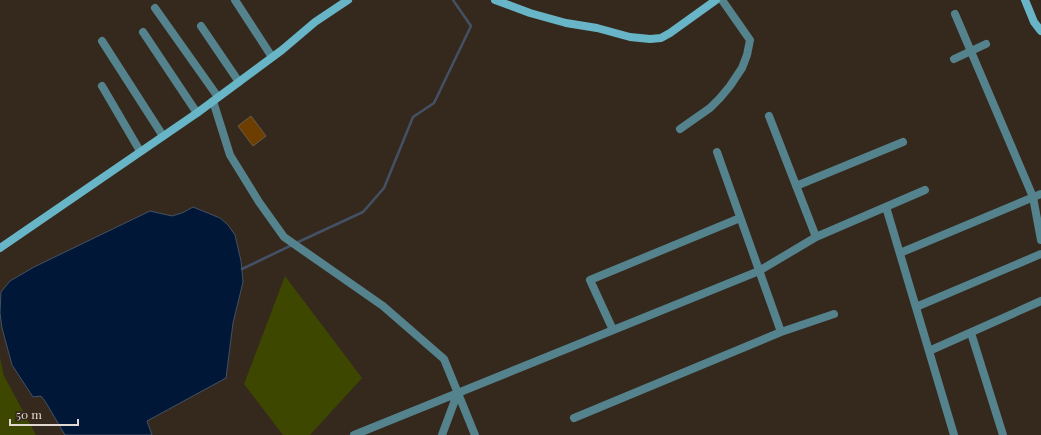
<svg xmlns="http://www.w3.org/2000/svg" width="1041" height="435" font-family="'Playfair Display',serif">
	<rect width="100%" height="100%" fill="#35291d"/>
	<path fill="#3d4700" d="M285 276 362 378 310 435H283L244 384Z
		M0 357 4 376 36 435H0Z"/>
	<path fill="#001737" stroke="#445165" d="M193 207 220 218 228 225 235 235 241 261 243 282 233 323 226 378 147 421 152 435H65L45 401 41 396 33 397 12 365 2 328 0 313 1 292 10 281 34 267 150 211 172 216 182 213Z"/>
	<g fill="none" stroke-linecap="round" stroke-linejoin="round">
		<path stroke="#445165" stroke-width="2.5" d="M296 243 363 212 384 188 413 117 434 103 471 26 453 0
			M242 269 292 245"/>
	</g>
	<path fill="#6e3e00" stroke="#6a5c4f" d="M251 116 266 136 253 146 238 126Z"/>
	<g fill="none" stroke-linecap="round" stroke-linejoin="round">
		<path stroke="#54838e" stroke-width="8" d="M235 0 272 57
			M155 8 218 97
			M955 14 1033 197 1041 240
			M201 26 239 82
			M143 32 197 113
			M102 41 163 136
			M954 59 986 44
			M102 86 140 151
			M213 101 230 155 259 202 284 237 383 306 444 359 475 435
			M769 116 816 237
			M680 129 710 108 720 98 730 86 742 68 747 55 750 40 722 0
			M717 152 781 332
			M796 186 903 142
			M886 207 954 435
			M900 253 1041 194
			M916 307 1041 254
			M613 330 590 280 740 218
			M971 333 1003 435
			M929 351 1041 301
			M574 418 781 332 834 314
			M354 435 759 271 816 237 925 190
			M442 435 458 392"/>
		<path stroke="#67b5c6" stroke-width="8" d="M495 0 530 13 566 23 597 28 630 37 650 39 661 38 670 33 716 0
			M1025 0 1034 22 1041 31
			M0 248 197 113 282 50 315 22 348 0"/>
	</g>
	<path d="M10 419v6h68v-6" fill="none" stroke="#e1d8d1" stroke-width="2"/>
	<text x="16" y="419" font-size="12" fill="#e1d8d1" stroke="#35291d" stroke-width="3" paint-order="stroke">50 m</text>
</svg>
